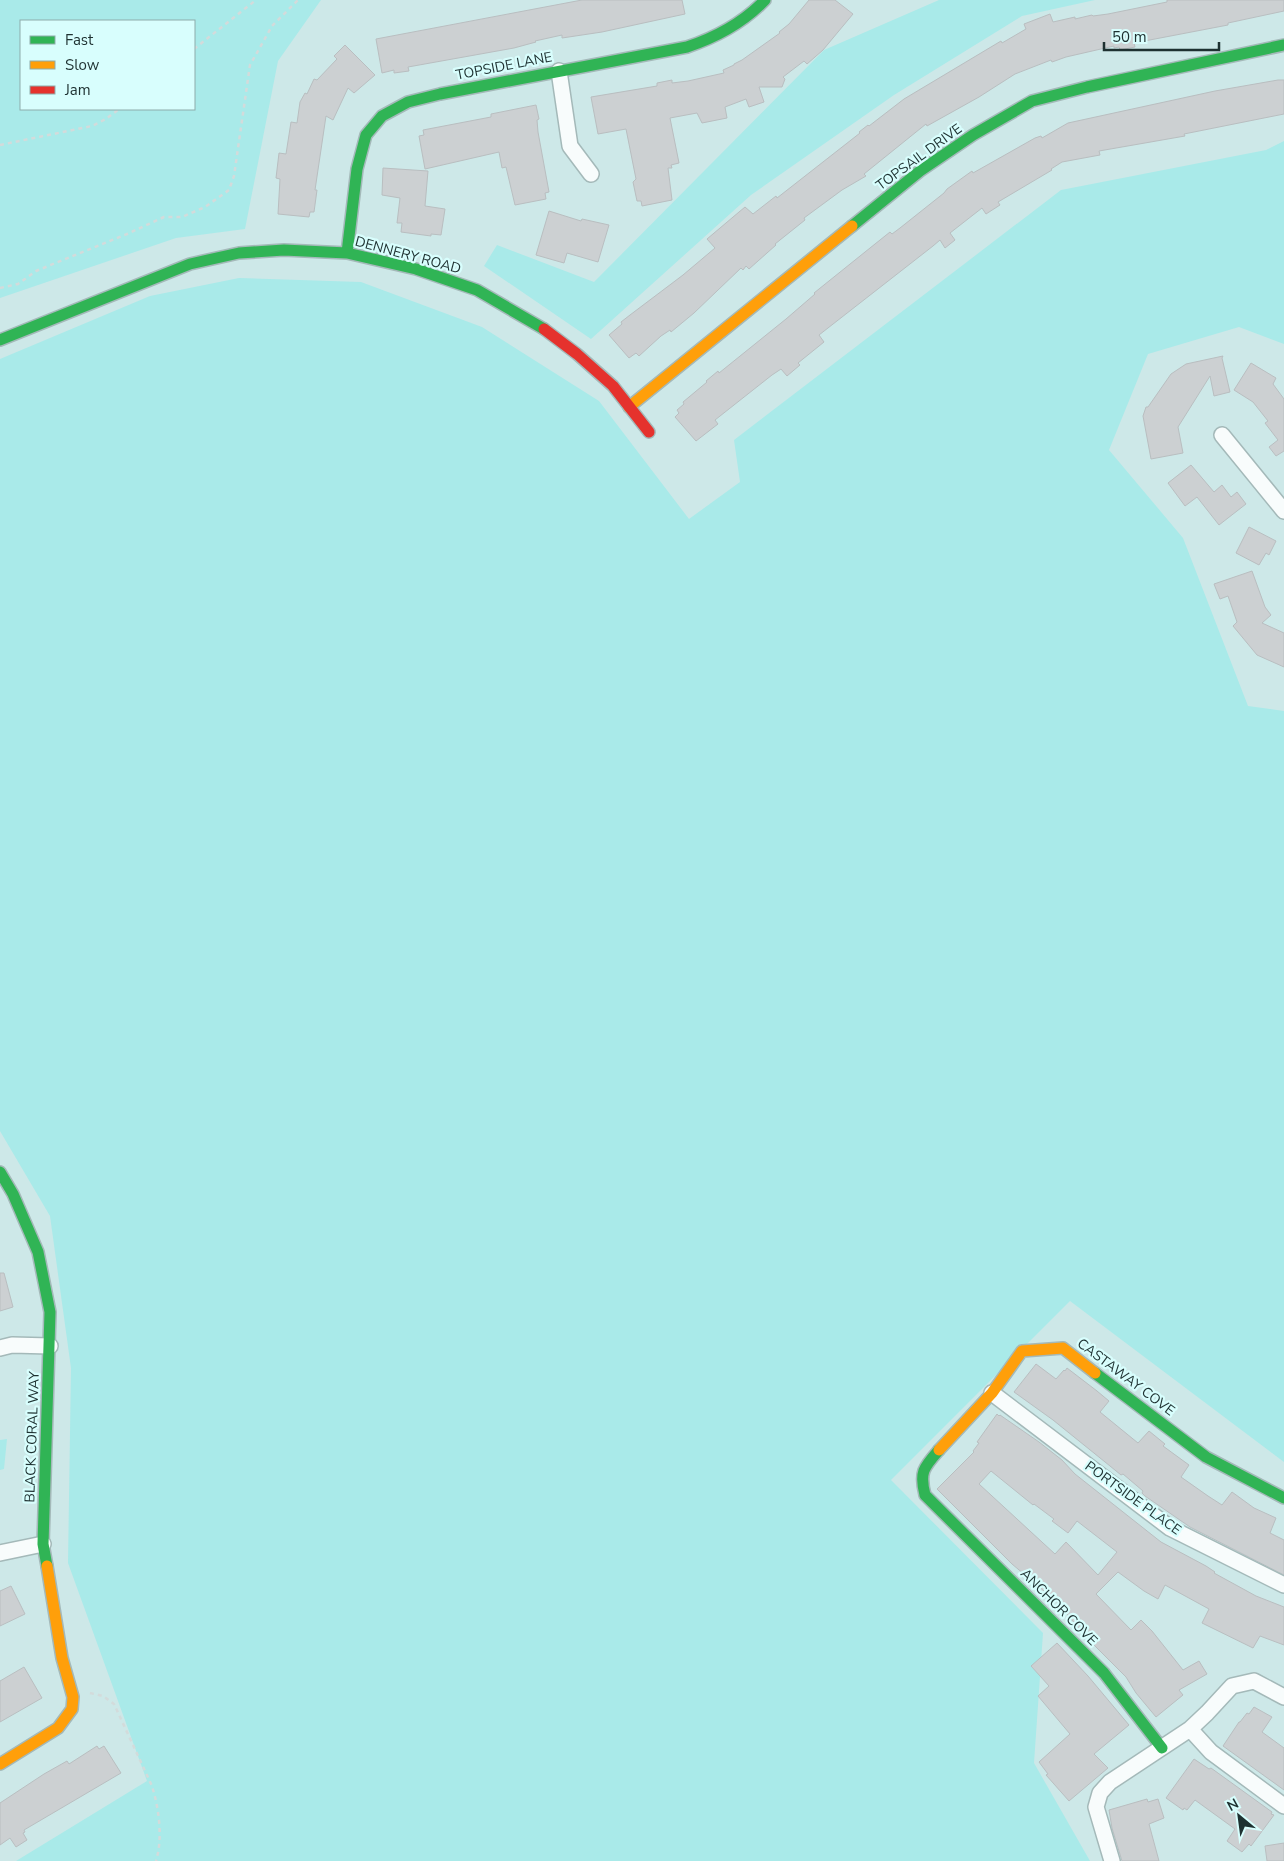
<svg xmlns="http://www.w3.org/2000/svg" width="1284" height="1861" font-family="'Nunito Sans',sans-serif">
	<rect width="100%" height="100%" fill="#cde8e8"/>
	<path fill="#a9eae9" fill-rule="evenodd" d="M0 0H321L278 61 245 229 176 238 0 298ZM21 21H194V109H21Z
		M939 0H1095L1022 16 894 95 751 195 591 339 484 266 497 245 594 282 824 50Z
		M1284 141V344L1239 327 1148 354 1109 450 1183 538 1248 706 1284 711V1462L1070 1301 891 1480 1043 1633 1034 1763 1090 1861H16L147 1781 68 1563 71 1368 50 1216 0 1131V359L150 296 239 278 361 282 482 327 599 401 689 519 740 482 734 440 1061 190 1266 150Z
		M7 1439 4 1469 0 1470V1440Z"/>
	<path fill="#ccd0d2" stroke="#b9bec0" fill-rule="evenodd" d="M582 0H682L685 14 602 32 562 38V35L535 41 536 42 514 48 408 67 409 71 394 73V70L382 73 376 39Z
		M809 0H835L853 14 823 50 807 64 804 61 783 77 785 79 782 87H759L764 102 749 107 746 99 725 107 727 118 702 123 697 113 670 118 679 163 671 165 672 168H668L672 200 642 206 641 201H637L633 182 636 179 626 129 598 134 591 97 657 86V83L672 80V83L688 81 724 73 723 70 734 65V64L742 60 780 33 779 32 789 24Z
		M1167 0H1284V11L1228 23V25L1134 43 1135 47 1120 50 1119 47 1114 48V46L1066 57 1052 62 1051 60 1015 74 979 97 927 126 926 124 864 174 866 176 842 190 804 218 805 220 775 244 776 245 749 269 746 266 743 270 741 268 694 313 671 332 670 330 661 336 639 356 636 353 629 358 609 335 622 324 621 322 630 315 683 275 715 248 707 239 739 212 745 207 753 214 776 196 777 198 860 133 859 132 868 125 869 126 904 99 1001 41 1002 43 1026 29 1024 24 1050 14 1053 22 1075 17V19L1092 15 1093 16 1108 14 1167 2Z
		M345 45 375 75 354 93 348 88 333 120 326 116 315 190H317L314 212H310L309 217 278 214 280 179 276 178 279 153 286 154 291 122 297 123 300 102 305 93 307 94 314 79 317 80 337 59 334 56Z
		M1278 80H1284V114L1184 134 1185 136 1099 151 1100 155 1062 162 1051 169 1052 170 998 202 1000 205 986 214 982 208 950 233 955 240 945 248 940 240 933 246 819 335 824 342 798 363 800 365 787 376 781 369 772 375 715 420 718 424 696 441 675 417 679 413 677 410 684 404 683 402 707 382 706 381 718 371 719 373 786 319 815 294 814 293 870 248 890 232 892 234 900 228 944 193 947 189 972 171 973 173 1035 138 1041 136 1042 138 1068 123 1215 91Z
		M536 105 539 119 537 120 538 132 549 192 545 193 546 199 515 205 506 167 502 168 499 152 425 169 419 136 424 135 423 130 491 117V114Z
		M383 168 428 171 425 206 445 209 441 235 431 234V236L401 232 402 223H397L400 198 382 195Z
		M549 211 581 221 582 219 609 225 598 262 567 253 564 263 536 255Z
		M1223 356 1222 358 1230 392 1214 396 1210 376 1178 427 1183 453 1151 459 1143 416 1146 407H1148L1171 374 1186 364Z
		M1251 363 1276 378 1273 384 1284 399V451L1276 456 1269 447 1278 440 1265 423 1268 421 1253 402 1234 390Z
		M1191 465 1214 492 1222 485 1231 497 1237 492 1246 504 1219 525 1197 497 1185 506 1168 483Z
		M1249 527 1276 541 1269 555 1266 553 1259 565 1236 553Z
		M1252 571 1265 607 1271 615 1262 623 1284 633V667L1257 655 1233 626 1237 622 1228 596 1220 599 1214 584Z
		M0 1273H4L13 1307 0 1311Z
		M1036 1364 1056 1379 1064 1370 1065 1371 1067 1368 1097 1391 1109 1401 1100 1412 1138 1443 1149 1431 1165 1444 1163 1446 1189 1465 1181 1477 1208 1496 1222 1505 1232 1492 1254 1508 1276 1518 1270 1533 1284 1540V1575L1190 1527 1145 1496 1142 1493 1143 1491 1123 1474 1121 1475 1110 1466 1053 1420 1014 1392Z
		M997 1414 999 1416 1000 1415 1039 1442 1062 1460 1075 1474 1161 1542 1206 1566 1215 1572 1214 1573 1256 1596 1284 1607V1645L1260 1636 1253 1648 1202 1623 1209 1609 1165 1585 1158 1599 1144 1591 1118 1572 1096 1594 1131 1630 1141 1620 1152 1631 1183 1670 1199 1661 1207 1674 1179 1690 1183 1695 1156 1717 1136 1693 1126 1677 1086 1637 1057 1602 1012 1564 937 1489 974 1452 973 1451 979 1443 977 1442ZM991 1471 1033 1505 1034 1504 1054 1519 1052 1521 1068 1533 1077 1521 1117 1552 1098 1575 1066 1542 1055 1554 979 1484Z
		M11 1586 25 1614 0 1626V1591Z
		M1057 1643 1088 1676 1129 1725 1094 1754 1108 1768 1069 1801 1046 1775 1048 1774 1039 1762 1070 1734 1038 1696 1049 1686 1031 1666Z
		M24 1667 42 1698 0 1722V1681Z
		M1254 1707 1272 1717 1262 1732 1284 1748V1790L1223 1746 1239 1722H1240L1247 1713 1249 1714Z
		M97 1746 99 1749 104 1746 121 1773 24 1830 25 1832 23 1833 27 1840 16 1847 10 1838 0 1845V1803L44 1774 67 1761 69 1764Z
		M1194 1759 1209 1769 1211 1768 1272 1812 1271 1814 1274 1815 1251 1846 1249 1844 1242 1852 1227 1841 1235 1829 1195 1800 1187 1810 1184 1808 1183 1810 1166 1798Z
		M1147 1799 1148 1802 1158 1799 1164 1818 1149 1824 1159 1861H1122L1112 1828 1109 1810Z
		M1284 1843V1861H1267L1265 1846Z"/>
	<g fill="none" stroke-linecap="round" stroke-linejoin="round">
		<g stroke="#a4b9b9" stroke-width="18">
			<path id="street" d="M559 71 570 146 591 174
				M1222 435 1284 511
				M0 1348 12 1345 50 1346
				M992 1393 1170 1528 1284 1585
				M0 1553 43 1544
				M1190 1729 1211 1752 1284 1806
				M1112 1861 1096 1807 1100 1793 1110 1782 1190 1729 1207 1713 1232 1686 1254 1681 1284 1697"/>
		</g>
		<g stroke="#a4b9b9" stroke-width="14">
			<path id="fast" d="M852 226 920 171 973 135 1032 101 1087 87 1284 45
				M347 253 357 169 366 135 382 116 408 102 440 94 687 47C717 37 743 23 765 0
				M0 340 190 264 239 253 284 250 347 253 416 269 477 290 544 329
				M0 1172 13 1194 38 1252 50 1312 43 1544 47 1566
				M1095 1373 1206 1457 1284 1498
				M939 1450C924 1467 919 1472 925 1495L1104 1673 1162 1748"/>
		</g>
		<g stroke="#a4b9b9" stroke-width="14">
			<path id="slow" d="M629 407 852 226
				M939 1450 992 1393 1022 1351 1063 1348 1095 1373
				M0 1764 58 1728 72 1709 73 1697 62 1658 47 1566"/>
		</g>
		<g stroke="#a4b9b9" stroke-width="14">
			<path id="jam" d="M544 329 577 354 613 386 649 432"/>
		</g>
		<path stroke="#d3dbdb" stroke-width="2.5" stroke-dasharray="4 4" stroke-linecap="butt" d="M194 49 256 0
			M0 145 92 126 106 119 119 109
			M0 288 18 284 36 271 127 234 164 217H182L205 207 229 190 234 176 250 65 272 26 298 0
			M90 1693 103 1696 114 1704 152 1786C159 1809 163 1838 156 1861"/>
		<use href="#street" stroke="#f8fcfc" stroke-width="15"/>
		<use href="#fast" stroke="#30b455" stroke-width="11"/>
		<use href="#slow" stroke="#ff9f0a" stroke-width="11"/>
		<use href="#jam" stroke="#e5322d" stroke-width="11"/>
	</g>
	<g text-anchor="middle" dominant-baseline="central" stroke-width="4.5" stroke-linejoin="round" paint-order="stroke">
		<g font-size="14" fill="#1e3131" stroke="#d8fefd">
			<text transform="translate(504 66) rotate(-11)">TOPSIDE LANE</text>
			<text transform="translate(919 157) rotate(-36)">TOPSAIL DRIVE</text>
			<text transform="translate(408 255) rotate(15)">DENNERY ROAD</text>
			<text transform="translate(1126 1377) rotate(37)">CASTAWAY COVE</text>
			<text transform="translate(32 1437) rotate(-88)">BLACK CORAL WAY</text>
			<text transform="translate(1133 1498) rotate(36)">PORTSIDE PLACE</text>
			<text transform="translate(1059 1607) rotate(45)">ANCHOR COVE</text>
		</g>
	</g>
	<rect x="20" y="20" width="175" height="90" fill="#d8fefd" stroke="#8eacab"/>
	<rect x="30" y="36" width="25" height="8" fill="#30b455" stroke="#8eacab"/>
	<text x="65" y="45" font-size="15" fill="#1e3131">Fast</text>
	<rect x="30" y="61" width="25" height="8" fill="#ff9f0a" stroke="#8eacab"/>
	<text x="65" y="70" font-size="15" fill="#1e3131">Slow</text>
	<rect x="30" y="86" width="25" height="8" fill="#e5322d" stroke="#8eacab"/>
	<text x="65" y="95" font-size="15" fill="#1e3131">Jam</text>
	<g transform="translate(1239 1816) rotate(331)" stroke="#d8fefd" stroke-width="4" paint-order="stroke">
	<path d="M0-4L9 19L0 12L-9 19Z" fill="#1e3131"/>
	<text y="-8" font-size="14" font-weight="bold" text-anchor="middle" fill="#1e3131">N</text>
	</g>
	<path d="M1104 42v8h115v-8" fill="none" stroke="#1e3131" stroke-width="2.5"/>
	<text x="1112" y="42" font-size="15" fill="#1e3131" stroke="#d8fefd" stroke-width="4" paint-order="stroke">50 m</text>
</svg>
